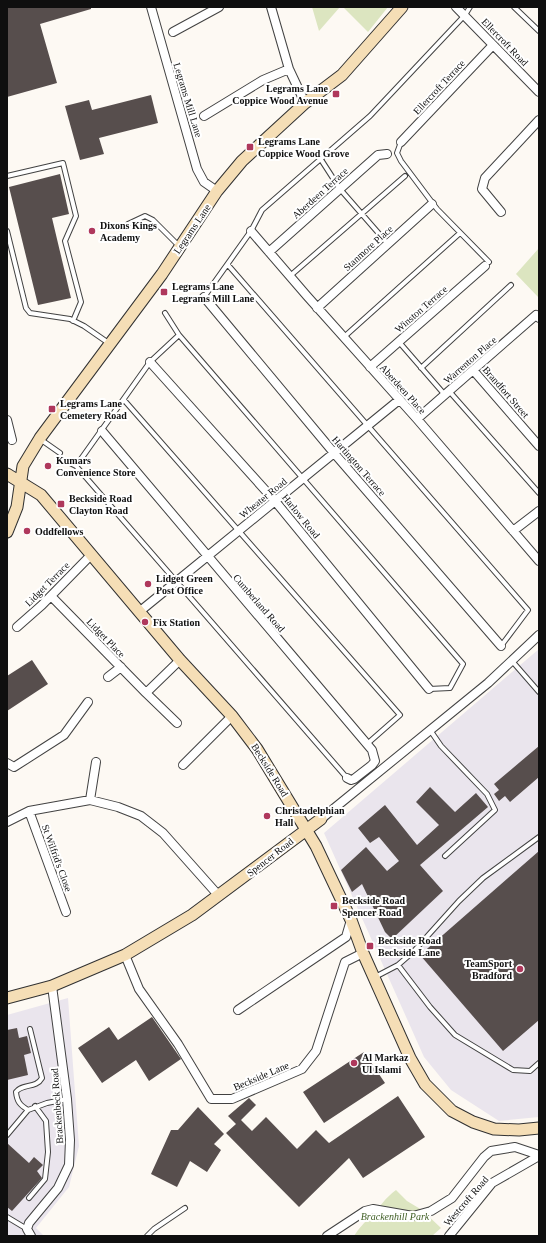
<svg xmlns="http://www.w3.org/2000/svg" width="546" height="1243" font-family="Georgia,serif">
	<rect width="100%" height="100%" fill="#fdf9f3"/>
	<path fill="#eae5ed" d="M539 649V1117L499 1121 451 1090 424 1057 324 833Z
		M68 998 79 1146 69 1187 36 1228 44 1236H7V1015Z"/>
	<path fill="#dce5c0" d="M312 7H340L319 31Z
		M343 7H388L368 32Z
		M539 248V298L516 274Z
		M396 1190 407 1201 422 1210 441 1228 432 1236H354C359 1228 364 1223 371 1216 380 1207 385 1198 396 1190Z"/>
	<path fill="#574e4d" d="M7 7H91V9L40 24 57 83 7 97Z
		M151 95 158 123 99 138 104 154 80 160 65 106 89 100 92 110Z
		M60 174 69 214 52 218 71 298 38 305 9 187Z
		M32 660 48 684 7 711V676Z
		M539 746V777L510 802 505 796 499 801 494 794 499 790 494 784Z
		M430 787 455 812 476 793 488 807 420 865 443 891 392 939 385 932 362 884 352 892 341 870 366 847 387 871 399 861 379 837 370 843 358 828 385 805 417 845 439 825 416 802Z
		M539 851V1020L503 1051 420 955Z
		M152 1017 181 1059 149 1081 136 1060 102 1083 78 1048 109 1027 118 1040Z
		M17 1028 19 1038 27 1036 31 1053 24 1055 28 1075 7 1080V1030Z
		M364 1052 385 1083 324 1123 303 1092Z
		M398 1096 425 1137 363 1178 349 1158 299 1207 226 1133 236 1124 228 1116 249 1098 256 1105 241 1120 252 1131 266 1117 297 1149 316 1130 329 1143Z
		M198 1107 224 1134 214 1144 221 1150 207 1172 190 1161 177 1187 151 1174 171 1130H178Z
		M7 1143 29 1163 34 1157 43 1165 37 1171 42 1178 12 1211 7 1207Z"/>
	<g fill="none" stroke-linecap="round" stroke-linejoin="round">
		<g stroke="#424242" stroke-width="6">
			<path id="lane" d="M514 7 539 31
				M401 142 397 153 401 161 437 209 489 262
				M320 158 340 189 388 244
				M7 176 63 163 76 216 65 241 81 302 73 321
				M128 224 145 216 153 220 180 247
				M7 231 26 308 30 313 70 319 84 326 110 344
				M228 265 528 610 501 646
				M290 276 405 176
				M204 297 251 231 262 210 370 116 465 15 470 7
				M165 313 179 335
				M344 337 460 233
				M399 342 445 395
				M421 368 511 285
				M449 391 539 493
				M124 400 400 715 367 744
				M40 439 60 453
				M68 462 76 466 347 778
				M76 466 150 362 179 335 463 664 450 688 429 689
				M512 661 539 692
				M430 730 441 746 487 794 495 810 445 856
				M398 965 430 1007 455 1035 513 1070 530 1071 539 1063
				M375 977 398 965 414 951 459 901 483 878 539 837
				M28 1110C20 1105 17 1102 16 1092 22 1083 36 1089 42 1078L30 1029
				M7 1135 28 1110 47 1103 67 1099
				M29 1198 45 1179 48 1152 46 1121 35 1106
				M7 1217 27 1229
				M147 1236 154 1229 185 1208"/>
		</g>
		<g stroke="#424242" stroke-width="10">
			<path id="street" d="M151 7 197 169 204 182 217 191
				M271 7 289 69 305 103
				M456 7 539 92
				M173 32 219 7
				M204 116 263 80 289 69
				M401 142 493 45
				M501 212 482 189 485 178 539 120
				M251 231 307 296 417 419 539 561
				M269 252 378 155 387 154
				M204 297 334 453 501 646
				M317 308 432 204
				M150 362 275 501 429 689
				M370 367 485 266
				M473 370 539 446
				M417 419 536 315 539 318
				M7 420 12 440
				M102 431 372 750 375 761 372 765 354 779 351 780 347 778
				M513 531 539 511
				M51 596 146 693 180 660
				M139 612 399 400
				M17 627 42 605 91 555
				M108 677 121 667
				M146 693 177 723
				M7 763 14 767 64 735 88 702
				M183 765 232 716
				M90 800 96 762
				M29 811 66 912
				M321 819 488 683 539 635
				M7 822 29 811 90 800 118 807 141 816 163 833 219 896
				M125 955 139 989 178 1044 211 1099H232L302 1069 316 1051 345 962 363 953
				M238 1010 346 937 351 920
				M31 1236 27 1229 29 1223 58 1188 69 1165 70 1140 67 1099 52 986
				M327 1236 365 1211 373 1209 413 1216 431 1211 452 1198 484 1157 491 1151 515 1147 539 1155
				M449 1236 492 1183 539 1156"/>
		</g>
		<g stroke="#313131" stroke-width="13">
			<path id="secondary" d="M7 474 41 495 180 660 232 716 257 749 316 846 351 920 363 953 410 1058 425 1084 452 1111 473 1122 494 1129 519 1130 539 1128
				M7 532 17 507 23 466 40 438 162 274 217 191 242 161 305 103 342 75 402 7
				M7 998 52 986 125 955 192 915 321 819"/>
		</g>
		<use href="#lane" stroke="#fff" stroke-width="4"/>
		<use href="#street" stroke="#fff" stroke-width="8"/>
		<use href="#secondary" stroke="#f5deb6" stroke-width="11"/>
	</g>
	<g fill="#af385c" stroke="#fff" stroke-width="1.5">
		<rect x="332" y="90" width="8" height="8" rx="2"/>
		<rect x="246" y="143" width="8" height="8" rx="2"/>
		<circle cx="92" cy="231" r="4"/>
		<rect x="160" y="288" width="8" height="8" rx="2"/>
		<rect x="48" y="405" width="8" height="8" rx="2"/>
		<circle cx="48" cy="466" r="4"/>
		<rect x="57" y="500" width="8" height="8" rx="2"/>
		<circle cx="27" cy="531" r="4"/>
		<circle cx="148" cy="584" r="4"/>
		<circle cx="145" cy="622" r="4"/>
		<circle cx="267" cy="816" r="4"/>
		<rect x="330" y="902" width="8" height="8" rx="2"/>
		<rect x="366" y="942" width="8" height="8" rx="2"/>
		<circle cx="520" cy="969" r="4"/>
		<circle cx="354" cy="1063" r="4"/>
	</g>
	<g text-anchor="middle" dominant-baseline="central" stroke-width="4" stroke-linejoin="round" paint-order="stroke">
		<g font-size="10" fill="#0f0f0f" stroke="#fff">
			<text transform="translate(505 42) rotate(46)">Ellercroft Road</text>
			<text transform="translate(439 87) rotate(-47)">Ellercroft Terrace</text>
			<text transform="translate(188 100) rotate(73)">Legrams Mill Lane</text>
			<text transform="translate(320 193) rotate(-42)">Aberdeen Terrace</text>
			<text transform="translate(192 229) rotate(-56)">Legrams Lane</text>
			<text transform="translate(368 248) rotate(-42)">Stanmore Place</text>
			<text transform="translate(421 309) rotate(-41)">Winston Terrace</text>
			<text transform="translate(470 360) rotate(-41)">Warrenton Place</text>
			<text transform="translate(403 389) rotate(48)">Aberdeen Place</text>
			<text transform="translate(506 392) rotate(49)">Brandfort Street</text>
			<text transform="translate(359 466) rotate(49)">Hartington Terrace</text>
			<text transform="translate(263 498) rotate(-39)">Wheater Road</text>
			<text transform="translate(301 516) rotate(51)">Harlow Road</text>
			<text transform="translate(47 584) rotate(-45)">Lidget Terrace</text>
			<text transform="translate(259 603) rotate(49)">Cumberland Road</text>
			<text transform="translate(106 638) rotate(46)">Lidget Place</text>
			<text transform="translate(270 770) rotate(58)">Beckside Road</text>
			<text transform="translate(270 857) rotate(-38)">Spencer Road</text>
			<text transform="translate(57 858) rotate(70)">St Wilfrid's Close</text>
			<text transform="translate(261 1076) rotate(-23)">Beckside Lane</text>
			<text transform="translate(57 1106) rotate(-94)">Brackenbeck Road</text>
			<text transform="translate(466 1201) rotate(-49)">Westcroft Road</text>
		</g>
		<g font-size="10" font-weight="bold" fill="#0f0f0f" stroke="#fff" text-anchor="start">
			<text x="328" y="88" text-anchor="end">Legrams Lane<tspan x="328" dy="12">Coppice Wood Avenue</tspan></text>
			<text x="258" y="141">Legrams Lane<tspan x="258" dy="12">Coppice Wood Grove</tspan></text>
			<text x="100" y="225">Dixons Kings<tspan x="100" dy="12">Academy</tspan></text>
			<text x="172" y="286">Legrams Lane<tspan x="172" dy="12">Legrams Mill Lane</tspan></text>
			<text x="60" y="403">Legrams Lane<tspan x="60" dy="12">Cemetery Road</tspan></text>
			<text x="56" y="460">Kumars<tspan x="56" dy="12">Convenience Store</tspan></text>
			<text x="69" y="498">Beckside Road<tspan x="69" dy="12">Clayton Road</tspan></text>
			<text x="35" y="531">Oddfellows</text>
			<text x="156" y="578">Lidget Green<tspan x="156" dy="12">Post Office</tspan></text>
			<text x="153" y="622">Fix Station</text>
			<text x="275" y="810">Christadelphian<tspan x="275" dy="12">Hall</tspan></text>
			<text x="342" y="900">Beckside Road<tspan x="342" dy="12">Spencer Road</tspan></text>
			<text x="378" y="940">Beckside Road<tspan x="378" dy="12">Beckside Lane</tspan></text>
			<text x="512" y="963" text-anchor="end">TeamSport<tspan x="512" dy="12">Bradford</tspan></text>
			<text x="362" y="1057">Al Markaz<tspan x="362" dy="12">Ul Islami</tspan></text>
		</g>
		<g font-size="10" font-style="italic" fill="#416027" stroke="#fff">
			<text x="395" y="1216">Brackenhill Park</text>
		</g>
	</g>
	<rect width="546" height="1243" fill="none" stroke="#0f0f0f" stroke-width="16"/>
</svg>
